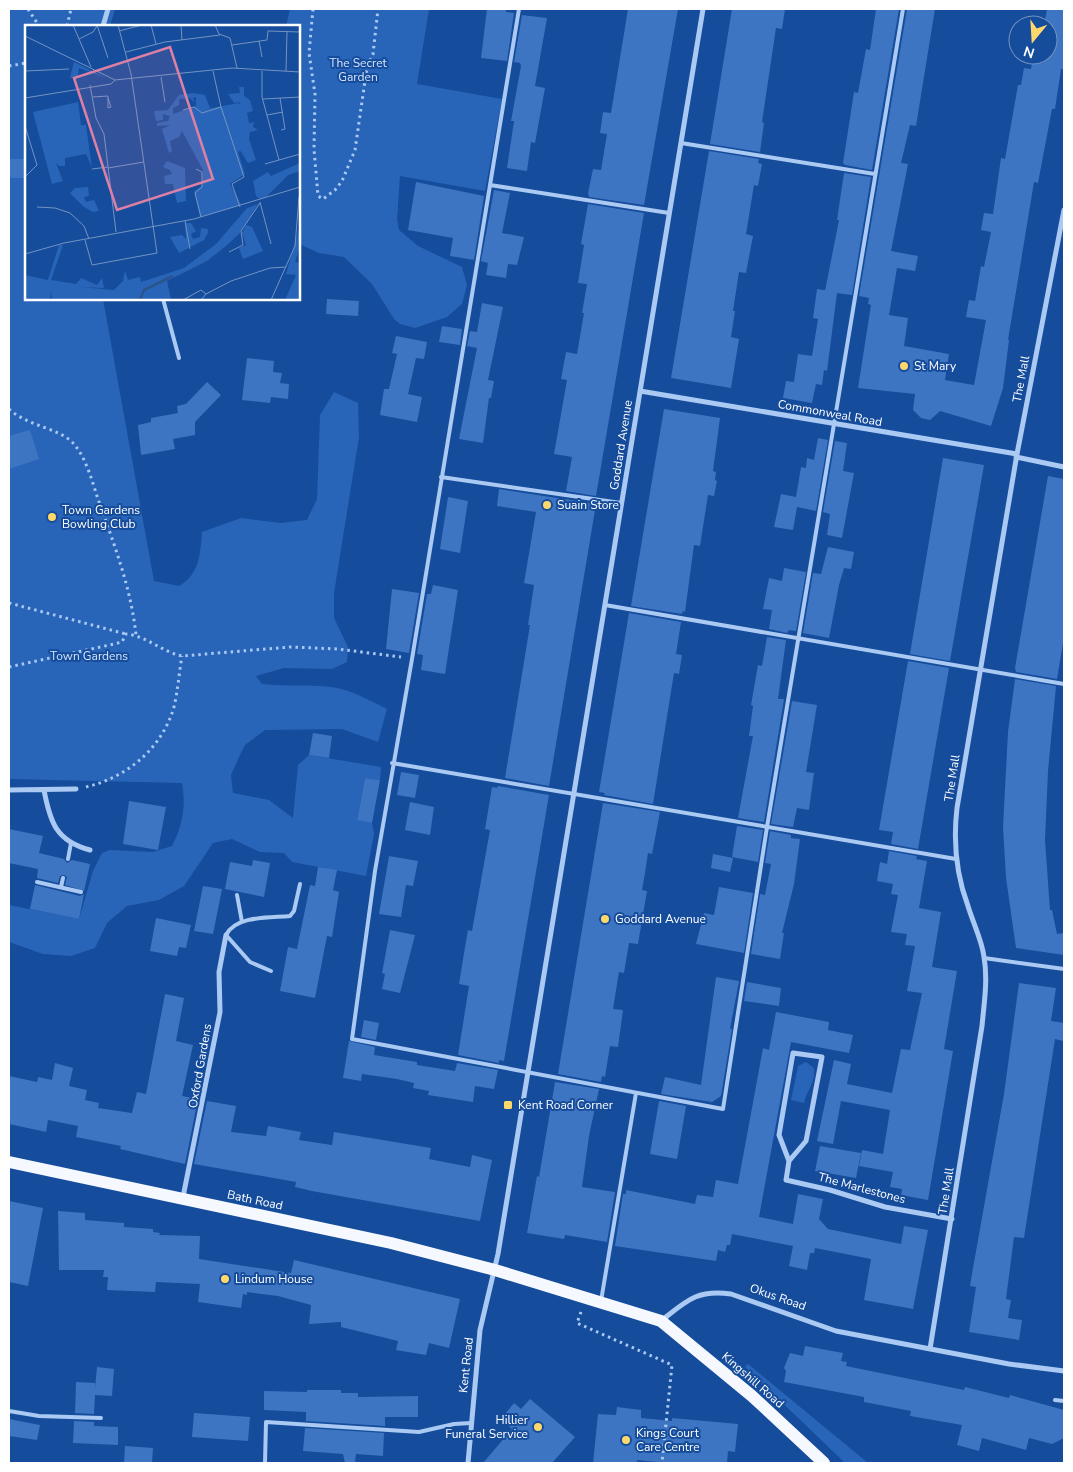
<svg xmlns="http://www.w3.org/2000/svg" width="1073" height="1472" font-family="'Nunito Sans',sans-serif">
	<rect width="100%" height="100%" fill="#154c9b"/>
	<path fill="#2865b9" d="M9 9H115L110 26H26V299H103L154 581 179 586C200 574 200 554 202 532L241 518 281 523 307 520 317 499 320 415 334 392 358 403 359 437 334 593V618L348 647 347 662 332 669 284 668 256 676 262 684C285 687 309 684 332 687 352 690 369 700 387 709L378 742 342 729 265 730 245 745 240 755 231 775 233 793 269 800 293 818 298 765 309 755 381 767 380 780 365 778 357 819 372 823 374 834 366 876 292 862 284 853 260 852 232 839 213 843 184 886 159 900 127 906 107 923 95 948 71 956 43 954 9 942V905L79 919 93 871 102 853 110 850 153 852 172 846C183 825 186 805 182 783L9 779Z
		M290 9H429L417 84 502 99 485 191 400 176 397 220 399 230 418 246 462 267 467 285 462 304 447 317 415 328 400 324 394 319 372 284 344 257 319 253 299 244V26H286Z
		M806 1062 814 1068C816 1083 807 1089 804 1103L791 1100 798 1066Z
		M748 1364 868 1463H845L745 1367Z"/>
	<path fill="#3d75c2" d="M487 9H506V12L514 13 507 61 481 58Z
		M628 9H678L644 205 589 197 588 193 593 169 601 170 607 134 600 133 603 112 611 113Z
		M732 9H785L782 29 776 28 762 122 764 123 760 152 710 144Z
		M876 9H899L872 170 845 165 843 163 854 92 858 93 866 49 870 50Z
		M907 9H935L916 126 910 125 901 163 908 164 891 251 918 256 915 271 897 268 889 315 908 318 904 346 949 354 945 380 974 385 986 320 966 317 969 300 975 301 981 266 984 267 991 232 981 230 984 213 993 214 1001 158 1005 159 1018 85H1021L1024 68 1031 69 1033 55H1048V25H1044L1047 9H1064V69H1061L1055 109H1052L1038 183 1034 182 1008 340H1009L1003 388 991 426 940 411 930 420 921 418 913 410 915 394 858 388 871 305 868 304 869 298 859 296Z
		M522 15 547 18 535 86 545 88 535 143 531 142 527 171 507 168 514 121H511L521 66 520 63 514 62Z
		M709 151 759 159 758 163 762 164 758 186 754 185 746 234 753 236 746 273 739 272 733 311H735L731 337 739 339 731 388 671 378Z
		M9 159H26V178H9Z
		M844 173 871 177 852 295 837 293 827 371 824 370 822 385 816 384 812 403 783 398 786 381 794 382 798 354 812 356 818 319 813 318 817 289 830 291H825L839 220H837Z
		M416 182 484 196 474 260 450 256 453 238 408 230Z
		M494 190 510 193 502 233 524 237 517 265 508 264 506 278 486 275 488 263 481 261Z
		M588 204 644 213 596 496 566 491 572 457 554 454 567 380 561 379 566 352 577 354 584 313H582L587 284 578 283 584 245 581 244Z
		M327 299 359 301 358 316 326 314Z
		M482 303 503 307 488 380 494 381 491 398H489L483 443 459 439 477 348 467 346 470 331 477 332Z
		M442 326 462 329 460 345 439 342Z
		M396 336 427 342 424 359 416 358 408 394 422 397 417 422 380 415 384 389H389L397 354 392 353Z
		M247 358 274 361 273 372 282 373 280 383 289 384 288 399 271 397 270 403 242 400Z
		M207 382 221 395 195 422V435L173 439 175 449 141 455 138 425 151 422V418L178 413 177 406 186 404Z
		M664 409 720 418 713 471 716 472 715 480 717 481 714 496 708 495 700 546 694 545 685 612 683 611 682 614 631 606Z
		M30 430 39 459 9 469V436Z
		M818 438 828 440 816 511 797 507 793 530 774 527 781 494 796 497 801 467 806 468 807 458 814 460Z
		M835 441 847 443 843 471 854 473 842 538 827 535 830 514 823 512Z
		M943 458 984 465 950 661 910 654Z
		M1048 476 1064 479V637L1057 679 1016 672 1015 668Z
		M499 489 596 504 549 786 505 778 530 625H528L534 585 524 583 536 512 497 506Z
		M448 497 468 501 460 553 440 549Z
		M828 547 854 552 851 569 844 568 839 585 829 638 803 633 813 573 821 574Z
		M784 568 806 572 796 631 789 630 787 633 769 629 772 610 763 609 769 578 782 581Z
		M433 585 458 590 445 674 421 670 423 655 417 654 427 594H431Z
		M392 589 419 593 409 653 386 649Z
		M629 613 681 622 676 654 682 655 679 674 674 673 653 804 604 795 605 793 599 792Z
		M767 637 786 640 778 699H784L764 822 738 818 753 736H749L753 706 751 705 758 665 762 666Z
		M908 661 949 668 918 849 891 844 893 832 879 830Z
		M1015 679 1056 686 1048 771 1045 840 1050 910H1052L1057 934 1064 933V955L1016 948 1006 878 1003 827 1008 732Z
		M792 701 817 705 806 772 814 773 809 810 797 808 793 827 771 824Z
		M313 733 332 736 329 758 309 755Z
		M401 772 419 775 415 798 397 795Z
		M365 778 380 780 372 823 357 820Z
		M498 786 549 795 504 1061 499 1060V1063L458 1055 469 986 459 984 464 953 468 930 472 931 490 830 485 829 492 787 497 788Z
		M129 801 166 807 158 850 123 844Z
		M410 802 434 807 430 835 405 830Z
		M603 803 660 812 652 854 648 853 645 873 642 890 647 891 638 944 629 943 624 973 619 972 613 1009 623 1010 618 1047 610 1046 605 1077 602 1076 601 1082 558 1074Z
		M737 826 763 830 758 862 732 857Z
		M9 829 43 836 39 853 64 859 67 863 72 860 90 864 84 891 65 885 67 877 64 875 60 876 58 883 37 878 38 869 9 863Z
		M770 831 791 835V838L800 839 794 884 782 933H784L780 959 751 954 760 894 765 895 771 864 765 863Z
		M889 851 917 856 916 859 927 861 919 908 941 912 932 967 957 971 944 1049 953 1051 928 1200 901 1195 902 1189 890 1187 893 1172 859 1166 862 1150 883 1154 890 1110 841 1101 833 1144 817 1141 834 1060 851 1064 847 1084 892 1093 901 1049 910 1050 922 993 907 991 915 946 905 945 907 934 891 932 898 895 891 894 893 884 877 881 880 862 887 864Z
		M713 854 733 858 730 872 711 868Z
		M389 856 418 861 413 886 406 885 401 917 379 914Z
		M253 860 270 863 264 897 225 889 230 862 252 866Z
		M318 867 337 870 333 890 339 892 332 937 327 936 315 998 280 991 288 947 297 949 310 885 315 886Z
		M35 885 80 896 84 894 79 919 30 909Z
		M203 886 222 889 213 934 194 931Z
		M719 887 753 893 744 953 696 944 704 913 714 915Z
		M156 918 191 925 186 948 179 947 177 956 150 951Z
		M390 930 415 935 400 993 382 989 385 974 382 973Z
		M716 977 739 981 730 1029H732L721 1096 712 1102 661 1094 665 1077 701 1085Z
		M747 982 781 988 779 1006 744 1001Z
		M1019 983 1056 988 1051 1021 1064 1023V1029L1063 1041 1055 1039 1024 1238 1014 1237 1006 1299 1011 1300 1008 1318 1022 1320 1019 1340 969 1332 976 1287 970 1286 973 1268 1004 1094Z
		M165 994 184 998 176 1041 193 1045 182 1096 198 1099 185 1164 120 1149 121 1146 76 1137 78 1126 48 1120 46 1132 9 1124V1076L37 1082 38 1077 52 1080 55 1063 73 1068 69 1086 87 1090 85 1100 99 1103 98 1108 132 1113 137 1092 146 1094Z
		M776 1012 829 1022 828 1030 853 1035 849 1053 791 1042 759 1217 793 1224 798 1194 823 1199 819 1219 828 1229 901 1244 904 1226 928 1230 913 1309 864 1300 871 1259 815 1248 814 1253H810L807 1270 789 1266 793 1246 732 1234 730 1245H727L725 1252 718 1250 716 1261 615 1246 623 1194H626V1190L695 1204 697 1195 713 1197 716 1180 738 1184 763 1048 769 1050Z
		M364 1020 379 1023 376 1040 356 1036 361 1037Z
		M349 1041 375 1047 374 1055 417 1062V1065L455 1071 457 1063 498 1070 494 1089 475 1086 473 1102 428 1095 429 1091 413 1088 414 1083 397 1079 362 1074 361 1081 343 1078Z
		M555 1082 599 1089 589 1136 582 1187 615 1192 607 1242 565 1235 564 1239 527 1233 537 1176 539 1177Z
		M207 1101 236 1106 231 1132 266 1136 268 1126 301 1132 299 1140 332 1145 334 1132 431 1148 429 1159 470 1167 472 1155 492 1160 480 1221 312 1191 295 1187 296 1182 194 1164Z
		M659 1101 686 1106 677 1159 650 1154Z
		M820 1146 861 1153 856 1178 815 1171Z
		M9 1201 43 1208 28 1286 9 1282Z
		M58 1211 85 1213V1220L124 1223V1227L153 1229V1232L160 1233 159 1235 200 1236 199 1259 291 1273 294 1260 460 1299 449 1348 429 1343 426 1355 396 1350 398 1341 341 1327V1322L309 1324 311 1305 278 1296 247 1292V1295L243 1294 241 1308 198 1302 200 1284 156 1282 155 1292 107 1290 108 1277H103L104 1270H59Z
		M805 1346 843 1353 841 1361 847 1362 846 1366 964 1390 965 1387 1009 1398 1010 1395 1064 1410V1438L1052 1444 1029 1438 1026 1450 982 1438 979 1451 957 1445 962 1425 910 1416 911 1411 864 1402V1397L784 1382 786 1371 784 1368 790 1353 803 1356Z
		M97 1367 114 1369 112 1396 95 1395 94 1414 75 1413 76 1382 95 1383V1388Z
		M307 1390H341V1393H358V1397L418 1396V1417H385V1426L306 1421V1412L264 1410V1391L307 1392Z
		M530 1399 575 1437 552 1463H483L512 1429 501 1419 514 1403 521 1409Z
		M617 1407 641 1410V1418L672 1421V1418L738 1424 735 1452 728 1451 727 1463H667L637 1460V1463H593L598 1414 616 1415Z
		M194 1413 250 1417 248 1441 192 1437Z
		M9 1419 40 1425 37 1440 9 1436Z
		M74 1421 94 1422V1426L118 1427V1445L73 1443Z
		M305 1428 384 1433 383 1456 356 1454 355 1463H345L343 1454 303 1451Z
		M125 1446 153 1448 152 1463H124Z"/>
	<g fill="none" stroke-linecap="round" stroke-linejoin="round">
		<path stroke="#aac9f3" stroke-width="3" stroke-dasharray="2.5 4" stroke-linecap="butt" d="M28 9 39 26
			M313 9 309 53 315 94 314 149 318 196 323 199 335 190 342 181 355 150 367 67 373 54 378 9
			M67 26 71 9
			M9 66 26 63
			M9 409C27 426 59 428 73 443 86 457 92 481 98 499 114 544 131 588 136 635
			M9 603 126 634
			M9 667 114 644 122 642 126 634C147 636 162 652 182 656L290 647 338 649 401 657
			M86 787C128 777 162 748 174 707 178 690 179 673 182 656
			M581 1312 577 1323 672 1365 662 1463"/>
		<path stroke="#aac9f3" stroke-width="4" d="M519 9 412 659 375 871 352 1039 723 1109 767 827 903 9
			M681 143 875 174
			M490 185 669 213
			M163 299 179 358
			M441 477 621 503
			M605 605 1064 684
			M392 763 956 859
			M68 859 71 843
			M37 882 81 892
			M61 887 63 878
			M237 895 242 922
			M984 958 1064 969
			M271 971 250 962 226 935C236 915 271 918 290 916L294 911 300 884
			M601 1301 636 1093
			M1055 1400 1064 1401
			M9 1411 39 1416 101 1418
			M265 1463 266 1422 419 1432 454 1424 471 1423"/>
		<path stroke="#aac9f3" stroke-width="5" d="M103 26 108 9
			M640 391 1017 454
			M1016 457 1064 467
			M9 790 76 789
			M44 790C50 822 56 841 90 850
			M789 1161 779 1135 793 1053 822 1057 806 1141 789 1161 786 1180 830 1190 885 1207 952 1219
			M183 1197 220 1012 219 972 226 935
			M661 1321C686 1301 697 1289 731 1294L836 1331 1009 1364 1064 1371
			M930 1349 982 1026C984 1004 988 980 984 957 982 940 973 923 968 906 956 874 953 842 957 808L1017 454 1064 210
			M468 1463 480 1330 498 1254 703 9"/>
		<path stroke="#f5f9ff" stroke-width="12" d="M9 1162 391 1243 495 1270 661 1321 752 1396 824 1463"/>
	</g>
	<g fill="#ffd86b" stroke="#154c9b" stroke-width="2">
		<circle cx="904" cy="366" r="5"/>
		<circle cx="547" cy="505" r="5"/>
		<circle cx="52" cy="517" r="5"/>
		<circle cx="605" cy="919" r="5"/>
		<rect x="503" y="1100" width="10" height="10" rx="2.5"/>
		<circle cx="225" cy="1279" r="5"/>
		<circle cx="538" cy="1427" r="5"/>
		<circle cx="626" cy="1440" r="5"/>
	</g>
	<g text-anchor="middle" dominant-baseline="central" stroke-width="4" stroke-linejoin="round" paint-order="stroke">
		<g font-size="12" fill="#d2e4fd" stroke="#154c9b">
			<text x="358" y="63">The Secret<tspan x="358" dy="14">Garden</tspan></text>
			<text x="89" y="656">Town Gardens</text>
		</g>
		<g font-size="12" fill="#fff" stroke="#154c9b" text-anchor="start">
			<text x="914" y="366">St Mary</text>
			<text x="557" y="505">Suain Store</text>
			<text x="62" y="510">Town Gardens<tspan x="62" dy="14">Bowling Club</tspan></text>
			<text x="615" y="919">Goddard Avenue</text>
			<text x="518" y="1105">Kent Road Corner</text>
			<text x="235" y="1279">Lindum House</text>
			<text x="528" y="1420" text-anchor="end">Hillier<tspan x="528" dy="14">Funeral Service</tspan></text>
			<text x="636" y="1433">Kings Court<tspan x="636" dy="14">Care Centre</tspan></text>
		</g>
		<g font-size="12" fill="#fff" stroke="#154c9b">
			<text transform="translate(1021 379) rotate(-79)">The Mall</text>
			<text transform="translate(830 413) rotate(10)">Commonweal Road</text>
			<text transform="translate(621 445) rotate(-81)">Goddard Avenue</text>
			<text transform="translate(952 778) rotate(-81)">The Mall</text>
			<text transform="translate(200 1066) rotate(-80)">Oxford Gardens</text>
			<text transform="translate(862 1188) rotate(15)">The Marlestones</text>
			<text transform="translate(946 1191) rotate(-81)">The Mall</text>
			<text transform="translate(255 1200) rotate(12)">Bath Road</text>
			<text transform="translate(778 1297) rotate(19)">Okus Road</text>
			<text transform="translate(466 1365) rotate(-84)">Kent Road</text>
			<text transform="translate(753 1380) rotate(41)">Kingshill Road</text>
		</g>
	</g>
	<g transform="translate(25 25)">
		<rect width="275" height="275" fill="#154c9b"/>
		<path d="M49 37 81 53 54 43 53 52 45 53ZM214 62H219V71L225 75 228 86 222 88 224 98 229 97 228 102 233 105 225 107 224 114 231 135 223 138 216 127 223 131 215 126 213 127 220 149 205 159 216 180 175 192 169 166 177 161 178 145 157 106 154 112 145 116 147 126 144 128 137 104 145 100 132 101V98L143 96 145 91 138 89V95L131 96 129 86 143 85 154 70 168 68 180 70 185 83 181 84 214 78 215 80V77L209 78 203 69 215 68ZM171 72V81L148 89V83L154 80V74L165 73 170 78 168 73ZM53 77 56 100H61L67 143 61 129 40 133V141H34L31 138 38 156 27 159 8 87ZM142 136 160 143 161 176 152 178 148 159H140L139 151 147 149 145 145 138 142ZM275 138V146L263 150 240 173 235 174 231 171 228 156 243 147 246 151ZM63 162 64 171 59 172 61 177 69 175 74 186 68 187 59 182 45 168 50 163ZM233 179 214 209 201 221 182 236 142 256 146 275H27L26 266 25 275H0V250L23 255 34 220H38L26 255 51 259 56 253 72 260 77 253 79 263 55 262 89 265 98 256 100 246 103 255 115 252 116 257 159 243 191 219 222 183ZM160 198H166L171 206 166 209 168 214 175 212 176 203 183 204V208L179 215 154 228 145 212 157 210 161 214ZM221 200 227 202 238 226 218 234 214 223 221 220 217 208ZM275 200V221L270 237 275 238V275H260L271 250 261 249Z" fill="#2865b9" fill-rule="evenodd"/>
		<path fill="none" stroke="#2b548e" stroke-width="2.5" d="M115 275 119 265 148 251"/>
		<path fill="none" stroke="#7394c3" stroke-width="1" d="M48 0 66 42M72 0 83 33M126 0 131 19M156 0 157 15M190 0 194 9 205 13 212 43M94 6 117 0M243 6 275 7M0 11 90 55 207 43 275 47M54 14 68 7 72 1M234 16 237 32M207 20 242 15 243 6M101 27 140 17 195 10M0 46 44 44M188 46 196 82 219 152 207 159 215 182M237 46V72L254 135M261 46 262 7M136 52 140 77M65 60 71 93 79 109 91 207M68 72 83 71V83L86 82 83 73M0 73 86 59 90 55M255 73 260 104 256 105M238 74 275 72M158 85 169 82 177 88 196 82M242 90 258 87M0 101 12 140 0 152M240 139 275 129M83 143 119 137M67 144 83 142M171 144 177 147V162L170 168 176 192M235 177 246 219M12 182 30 183 45 188 59 201 64 214M160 196 165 224M60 215 67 240 132 228 106 49 93 0M204 227 218 220 216 206 235 178M0 229 39 218 169 194 275 162M158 275 176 265 181 269M176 275 181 269 206 256 245 243 261 242M246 275 270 221 274 172"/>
		<path fill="#dd80a5" fill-opacity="0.15" stroke="#dd80a5" stroke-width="2.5" d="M145 22 188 154 92 185 49 53Z"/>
		<rect width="275" height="275" fill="none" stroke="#fff" stroke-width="2.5"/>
	</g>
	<rect width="1073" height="1472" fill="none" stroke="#ffffff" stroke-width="20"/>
	<g transform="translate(1033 40) rotate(198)"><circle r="24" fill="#154c9b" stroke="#7394c3"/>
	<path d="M0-4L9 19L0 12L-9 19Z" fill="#ffd86b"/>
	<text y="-8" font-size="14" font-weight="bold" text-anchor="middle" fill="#ffffff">N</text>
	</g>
</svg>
